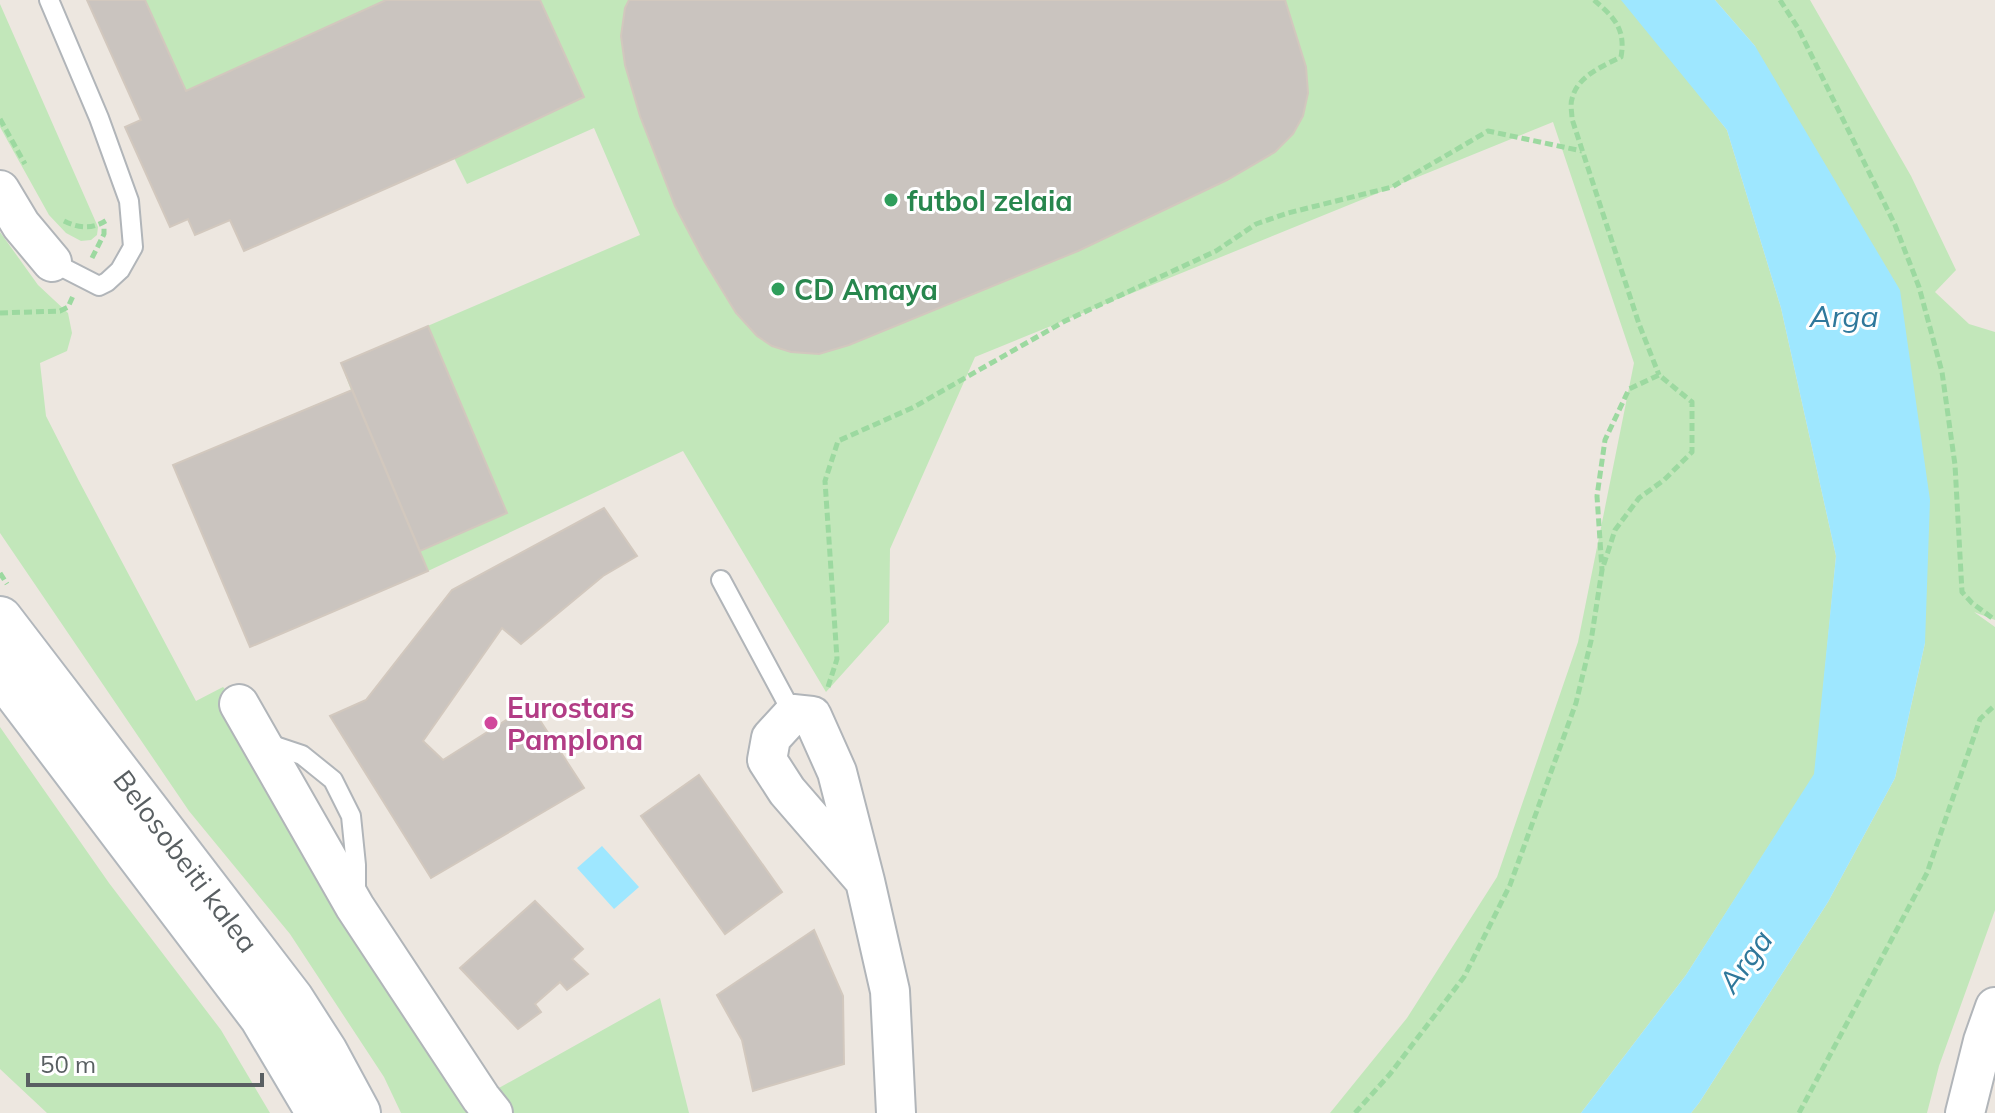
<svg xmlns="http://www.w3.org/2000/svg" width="1995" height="1113" font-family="Mulish,sans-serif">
	<rect width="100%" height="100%" fill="#ede7e0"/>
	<path fill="#c2e7ba" d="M87 0H1624L1727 130 1781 308 1836 556 1815 774 1686 975 1581 1113H1330L1407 1018 1497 877 1578 642 1634 363 1553 122 975 357 890 549 889 622 826 692 683 451 428 571 250 647 173 465 351 390 341 363 640 235 594 128 467 184 454 158 244 251 230 220 195 235 188 219 170 227 125 127 141 120Z
		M1715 0H1810L1911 176 1956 270 1935 292 1969 324 1995 332V620L1974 612 1995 627V910L1939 1066 1927 1113H1691L1699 1103 1828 902 1895 778 1925 643 1755 46Z
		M0 4 98 227 97 235 91 240 81 241 66 233 49 215 0 127Z
		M0 232 38 285 68 313 72 333 67 351 40 363 46 416 79 481 196 701 223 687 239 704 481 1098 660 998 689 1113H401L384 1077 290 934 189 811 0 533Z
		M0 727 109 883 221 1030 270 1113H47L0 1069Z"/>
	<path fill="#9ee7ff" d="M1621 0H1715L1755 46 1900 290 1930 500 1925 643 1895 778 1828 902 1699 1103 1691 1113H1581L1686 975 1814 774 1836 556 1781 308 1727 130Z
		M602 846 639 887 614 909 577 868Z"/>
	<path fill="#cac4bf" stroke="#d2c8be" stroke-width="2" d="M87 0H145L186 91 386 0H540L584 97 455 158 244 251 230 220 195 235 188 219 170 227 125 127 141 120Z
		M629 0H1285L1306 67 1308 93 1303 116 1293 134 1275 152 1227 180 1078 251 849 345 819 354 791 352 772 346 757 336 736 313 703 259 675 206 640 116 625 65 621 36 625 8Z
		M428 326 507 513 420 551 341 363Z
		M352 390 428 571 250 647 173 465Z
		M604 508 637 556 603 576 521 644 502 628 423 741 443 760 530 705 584 788 431 878 330 716 366 700 452 590Z
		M699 775 782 892 725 934 641 816Z
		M535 901 583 949 572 959 588 974 567 990 560 982 535 1004 541 1012 518 1029 460 968Z
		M814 930 843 996 844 1064 753 1091 742 1040 717 995Z"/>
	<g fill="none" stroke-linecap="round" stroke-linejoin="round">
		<g stroke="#b1b5b9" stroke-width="22">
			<path id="lane" d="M49 0 99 118 129 201 133 247 120 270 107 282 99 286 52 262
				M721 580 793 714
				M266 743 302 755 333 780 351 816 356 865V892"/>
		</g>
		<g stroke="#b1b5b9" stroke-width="42">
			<path id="street" d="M0 190 21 225 52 262
				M239 704 355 907 481 1098 493 1113
				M865 881 787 791 767 760 771 738 793 714 812 716 837 772 865 881 890 991 896 1113
				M1965 1113 1983 1041 1995 1007"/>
		</g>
		<g stroke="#b2b7bc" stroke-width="48">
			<path id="secondary" d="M0 619 291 999 325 1052 358 1113
				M0 671 262 1017 319 1113"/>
		</g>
		<path stroke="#9cd9a0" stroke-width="5" stroke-dasharray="8 4" stroke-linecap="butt" d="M1594 0C1614 17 1626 29 1621 57 1603 66 1577 76 1572 99 1570 104 1572 113 1572 119L1639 324 1659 375
			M1780 0 1798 28 1895 225 1919 287 1942 372 1955 465 1962 592 1972 603 1995 620
			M0 119 25 164
			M64 221C80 229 93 229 107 220
			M92 258 104 234V227
			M0 313 60 311 68 307 73 296
			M0 573 7 584
			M828 687 837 659 825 481 838 441 914 407 1065 321 1216 251 1256 224 1288 213 1392 187 1488 131 1582 151
			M1355 1113 1390 1074 1464 977 1510 885 1576 703 1591 641 1602 570 1615 530 1639 498 1664 480 1692 452V402L1659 375 1629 389 1605 440 1597 496 1602 570
			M1799 1113 1927 873 1980 719 1995 705"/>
		<use href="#lane" stroke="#fff" stroke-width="18"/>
		<use href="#street" stroke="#fff" stroke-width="38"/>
		<use href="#secondary" stroke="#fff" stroke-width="44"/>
	</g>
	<g fill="#2e9e5b" stroke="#fff" stroke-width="3">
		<circle cx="891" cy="200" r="8"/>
		<circle cx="778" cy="289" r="8"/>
	</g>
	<circle fill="#d1479c" stroke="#fff" stroke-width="3" cx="491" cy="723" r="8"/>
	<g text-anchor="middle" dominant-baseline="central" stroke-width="6" stroke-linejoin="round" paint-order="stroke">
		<g font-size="28" font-weight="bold" fill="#27864d" stroke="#fff" text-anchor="start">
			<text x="907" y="200">futbol zelaia</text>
			<text x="794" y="289">CD Amaya</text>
		</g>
		<g font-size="28" font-weight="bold" fill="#b23c85" stroke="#fff" text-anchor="start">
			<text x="507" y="707">Eurostars<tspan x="507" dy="32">Pamplona</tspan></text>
		</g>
		<g font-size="28" fill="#595f62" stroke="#fff">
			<text transform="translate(186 861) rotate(53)">Belosobeiti kalea</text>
		</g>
		<g font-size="30" font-style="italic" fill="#2f789b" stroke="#fff">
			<text x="1844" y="316">Arga</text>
			<text transform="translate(1745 961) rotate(-54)">Arga</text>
		</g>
	</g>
	<path d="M28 1073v12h234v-12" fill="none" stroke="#595f62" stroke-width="4"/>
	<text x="40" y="1073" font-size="24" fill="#595f62" stroke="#ffffff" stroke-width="6" paint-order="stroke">50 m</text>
</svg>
